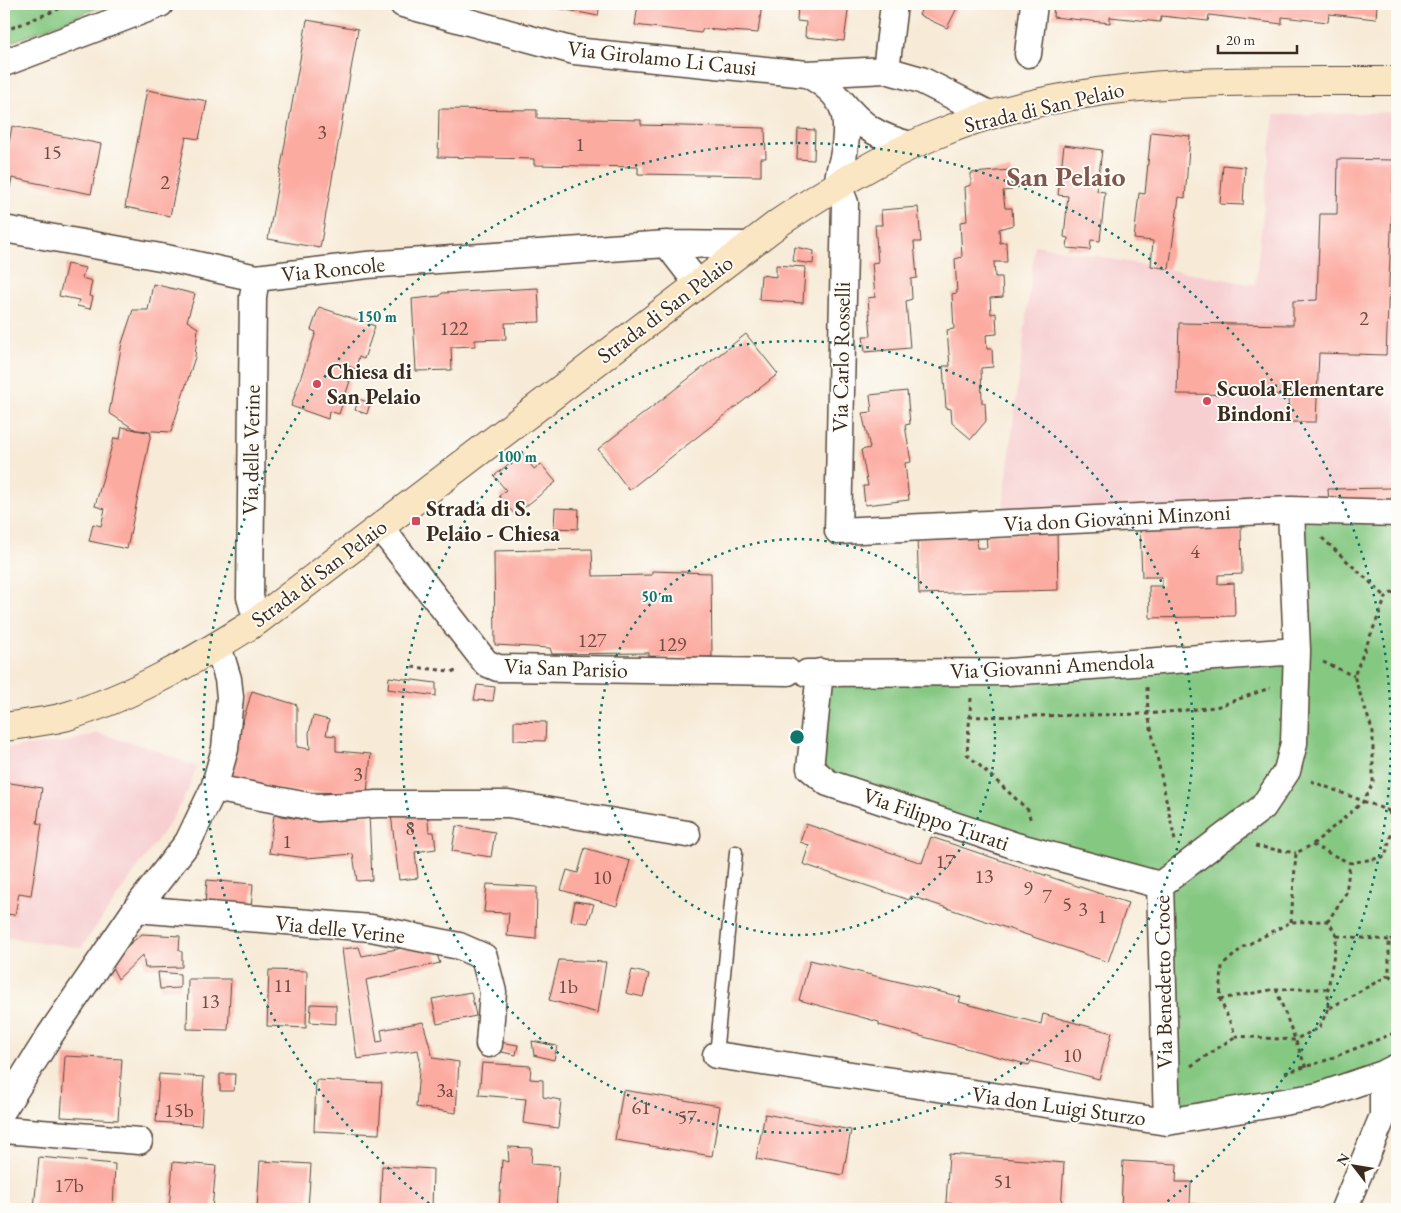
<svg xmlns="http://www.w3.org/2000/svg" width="1401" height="1213" font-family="'EB Garamond',serif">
	<rect width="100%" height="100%" fill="#fdfcf7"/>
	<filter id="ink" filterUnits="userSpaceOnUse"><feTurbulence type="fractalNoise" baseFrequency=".02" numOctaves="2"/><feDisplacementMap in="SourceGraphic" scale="10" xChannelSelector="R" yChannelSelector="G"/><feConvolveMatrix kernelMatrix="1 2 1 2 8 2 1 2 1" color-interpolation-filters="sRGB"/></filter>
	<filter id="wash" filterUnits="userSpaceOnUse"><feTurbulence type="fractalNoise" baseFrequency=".0096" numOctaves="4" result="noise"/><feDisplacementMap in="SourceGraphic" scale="20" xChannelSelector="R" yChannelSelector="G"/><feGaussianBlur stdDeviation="1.12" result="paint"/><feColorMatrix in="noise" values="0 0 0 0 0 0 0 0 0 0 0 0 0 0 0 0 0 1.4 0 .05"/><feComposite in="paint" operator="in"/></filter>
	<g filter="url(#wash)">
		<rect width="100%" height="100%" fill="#f7ebd8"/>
		<path fill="#f7cfd1" d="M1397 112V516L1001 524 1035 245 1255 285 1274 115Z
			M97 733 156 750 196 767 188 790 173 818 81 948 4 937V748L71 741Z"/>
		<path fill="#85c882" stroke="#607950" d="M4 4H108L4 45Z
			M1291 510 1397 513V1067L1167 1122 1160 885 828 783 814 722 820 672 1293 651Z"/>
		<g id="blocks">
			<path fill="#fcaba1" d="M536 4H600L598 16Z
				M638 4H762L758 33 703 29 701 33 635 25Z
				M798 4H849L844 41 805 37 806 22 797 21Z
				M924 4H959L947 28 919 15Z
				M1054 4H1377L1376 19 1329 14 1328 22 1282 17V24L1209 15 1208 21 1161 16 1160 22 1110 17V23L1053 17Z
				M307 20 358 29 320 248 268 239Z
				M147 90 207 101 199 139 186 137 170 216 125 207Z
				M439 109 537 110V118L641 120V125L765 128 766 158H761V176L638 174V167L534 165V159L438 157Z
				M12 126 101 144 91 194 12 178 6 206 4 205V153L7 154Z
				M798 129 815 130 814 160 797 159Z
				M1151 132 1190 136 1185 198 1179 197 1169 269 1151 266 1153 241 1134 239 1139 193 1145 194Z
				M1064 145 1102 150 1097 191 1105 192 1100 241 1091 240 1090 250 1067 248 1068 238 1064 237 1068 196 1058 195Z
				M1338 159 1394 160 1386 355 1319 353 1316 422H1290L1289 395 1177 394 1179 323 1293 325V301L1317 300 1320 214H1337Z
				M1223 165 1245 167 1243 205 1220 204Z
				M1011 170 1012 190 1003 191 1005 208H1012L1013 225 999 229 1000 243 1006 242 1007 262H994L995 277H1002L1003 297 990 298 991 314 996 313 997 334 986 335 987 349H992L993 367 981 368 982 403H985L986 421 971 439 952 423 951 409 946 408 943 366H950L947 330 954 329 952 294 957 293 955 259 962 257 960 222 967 221 965 187 971 185V173Z
				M918 207 921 242H914L917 278 911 279 912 299 906 301 910 348 865 352 863 336H871L868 298 875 297 872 263 878 262 875 225H882L881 210Z
				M795 247 814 251 813 264 793 261Z
				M67 264 85 268 82 278 92 281 89 296 93 297 90 309 77 306 79 300 59 296Z
				M776 265 805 267 803 303 759 300 761 275 776 277Z
				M153 284 195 294 187 321 198 328 195 357 171 432 136 430 109 413 122 343 133 310H148Z
				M538 288 540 322 505 323 506 339 475 340V346L451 347 452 370 416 371 412 299 440 296 442 293Z
				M319 307 375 326 364 359 359 357 355 369 348 366 343 379 350 381 339 414 329 411 328 419 291 406 316 332 311 330Z
				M746 334 778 374 629 490 598 449Z
				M907 391 910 424 905 425 911 462 905 463 909 500 865 505 863 486H868L861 450 870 448 862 413 872 412 870 395Z
				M359 399 370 403 367 414 355 410Z
				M122 427 151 433 127 549 89 541 93 524 101 526 105 509 95 506 114 438 120 439Z
				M522 453 534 469 541 464 556 482 515 515 499 496 506 490 494 476Z
				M1392 488V504H1329L1328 489Z
				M555 508 579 509 578 529 554 528Z
				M1241 526 1242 574 1218 575V584L1234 583 1235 616 1150 618 1149 586H1162V577H1142L1140 528Z
				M1057 532 1058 590 919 594 917 537 976 535 977 548H987L986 534Z
				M592 549 593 576 652 575V571L711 573 712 657 649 658V653L552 654 550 648 495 645 494 551Z
				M389 677 436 683V696L388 689Z
				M477 685 495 687 493 701 474 700Z
				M252 691 297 705V747L310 749 309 733 313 716 329 720 326 735 336 736V751L371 754 367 793 290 792 226 777Z
				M514 721 546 722 545 741 514 740Z
				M4 782 42 788 37 823 42 824 31 895 19 893 15 915 4 914Z
				M427 812 429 832H434L436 849 415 852 418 878 399 880 391 814Z
				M369 814 372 880 357 881 353 854 307 858 269 853 274 815 307 820Z
				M806 824 922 863 931 837 1128 903 1108 962 911 896 909 900 803 864 809 845 800 842Z
				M456 826 495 832 491 857 452 851Z
				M585 848 630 861 617 906 561 890 567 870 578 873Z
				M207 880 253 884 251 909 205 905Z
				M487 884 537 887 536 939 507 936 509 913 484 912Z
				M575 901 594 904 588 923 571 921Z
				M142 934 180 936 179 950 182 952V967L145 968 143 955 118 979 109 961Z
				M412 946 436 952 440 963 366 980 377 1042 383 1041 381 1030 423 1022 433 1058 459 1062 456 1113 416 1107 420 1060 418 1050 357 1059 342 949 359 947 362 956Z
				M559 960 606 962 598 1013 549 1000Z
				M810 960 961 997 959 1002 1041 1024 1043 1014 1112 1033 1099 1079 1031 1061 1029 1065 879 1025V1022L799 1000Z
				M269 970 307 971 306 1028 267 1026Z
				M632 970 649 974 643 997 626 993Z
				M158 972 180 974V988L160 989Z
				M188 979H231L228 1030 187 1029Z
				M471 992 476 1016 437 1024 432 999Z
				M311 1004 336 1005V1024L310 1022Z
				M532 1041 557 1046 554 1060 534 1055Z
				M499 1042 518 1045 516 1055 497 1051Z
				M65 1056 122 1059 118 1120 61 1117Z
				M482 1063 531 1066 530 1079 543 1080V1097L561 1100 558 1128 523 1123 526 1099 479 1095Z
				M159 1074 204 1077 201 1125 156 1122Z
				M220 1074H235L234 1091H220Z
				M316 1080 382 1083 379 1134 314 1131Z
				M623 1090 720 1106 712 1156 615 1140Z
				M765 1114 851 1130 843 1175 756 1159Z
				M508 1147 532 1148 531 1164 559 1166 556 1209H499L502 1160 509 1162Z
				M949 1154 1064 1163 1061 1209H1006V1207L946 1203Z
				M39 1157 115 1164 113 1209 34 1208Z
				M260 1161 311 1164 308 1209H257Z
				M1123 1161 1177 1164 1176 1182H1191L1190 1204 1207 1205V1209H1121Z
				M173 1162 216 1166 212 1209H169Z
				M382 1166 433 1169 432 1209H380Z"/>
		</g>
	</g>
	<g filter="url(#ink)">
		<use href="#blocks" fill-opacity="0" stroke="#57473a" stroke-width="1"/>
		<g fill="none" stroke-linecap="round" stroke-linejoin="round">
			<g stroke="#57473a" stroke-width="15">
				<path id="lane" d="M716 1055 736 852"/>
			</g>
			<g stroke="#57473a" stroke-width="29">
				<path id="street" d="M403 4 574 51 807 74 886 70 921 80 991 115
					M1028 54 1034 4
					M4 63 160 4
					M886 70 894 4
					M807 74C846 95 851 115 843 158 841 166 837 177 838 185 839 191 843 197 845 203L838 531 1291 510 1397 513
					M840 100C862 127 878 137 911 145
					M4 229 166 258 256 278 367 265 667 244 750 245
					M667 244 698 284
					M256 278 253 297 250 597 257 621
					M380 527 486 663 498 668 788 672
					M820 672 810 768 828 783 1016 846 1160 885
					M807 673 1008 672 1297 651
					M214 788 318 808 377 804H508L687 834
					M136 909 371 928 459 946 484 957 493 992 489 1044
					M716 1055 1167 1122 1319 1096 1383 1074 1397 1067
					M4 1108 50 1035 136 909 188 842 214 788 225 749 230 697 228 679 218 646
					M1167 1122 1160 885 1263 807 1287 771 1294 743 1297 651 1291 510
					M4 1130 139 1141
					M1344 1209 1383 1116V1074"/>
			</g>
			<g stroke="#57473a" stroke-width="30">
				<path id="secondary" d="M4 727C23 724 44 722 64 717 133 697 197 659 257 621L780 222C830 189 880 158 935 135 1081 73 1242 82 1397 81"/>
			</g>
			<path stroke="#57473a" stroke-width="3" stroke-dasharray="4 4" stroke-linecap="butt" d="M4 31 71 4
				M1322 538 1386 597
				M1323 662 1354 676
				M412 667 459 672
				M1147 687 1148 714 1175 841
				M971 698 967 754 1028 810 1031 822
				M969 717 1148 714 1216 707 1270 688
				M1311 781 1389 811 1397 807
				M1389 811 1393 828 1385 857 1350 863 1346 893 1328 921 1337 936 1328 989V1009L1389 975V940L1397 938
				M1312 845 1350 863
				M1255 846 1296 853
				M1291 922 1296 853 1312 845 1363 802 1373 783V732L1354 676 1386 597 1397 589
				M1337 936 1389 940
				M1389 975 1397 983
				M1276 989 1306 1068
				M1220 999 1276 989H1328
				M1328 1009 1319 1028 1294 1040 1236 1036 1220 999 1222 966 1243 947 1291 922 1328 921
				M1191 1066 1236 1036
				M1285 1073 1324 1061 1397 1032"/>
			<use href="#lane" stroke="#fff" stroke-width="12"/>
			<use href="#street" stroke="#fff" stroke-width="26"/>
			<use href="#secondary" stroke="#fbe6c4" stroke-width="28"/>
		</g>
	</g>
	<g fill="none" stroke="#0f766e" stroke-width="2.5" stroke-dasharray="2.5 5">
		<circle cx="797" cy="737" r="198"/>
		<circle cx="797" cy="737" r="396"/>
		<path d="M435 1208A594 594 0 1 1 1159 1208"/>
	</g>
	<g fill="#d1495b" stroke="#fdfcf7" stroke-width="2">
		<circle cx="317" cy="384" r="5"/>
		<circle cx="1207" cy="401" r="5"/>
		<rect x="411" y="516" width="10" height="10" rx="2.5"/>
	</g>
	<g text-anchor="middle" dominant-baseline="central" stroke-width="4" stroke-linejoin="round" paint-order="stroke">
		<g font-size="20" fill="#6b4a3f">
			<text x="322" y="132">3</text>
			<text x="580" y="144">1</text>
			<text x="52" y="152">15</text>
			<text x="165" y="182">2</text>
			<text x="1364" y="318">2</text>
			<text x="454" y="328">122</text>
			<text x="1195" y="551">4</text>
			<text x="592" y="640">127</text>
			<text x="672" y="644">129</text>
			<text x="358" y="774">3</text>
			<text x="410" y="828">8</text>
			<text x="287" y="841">1</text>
			<text x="945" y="861">17</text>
			<text x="984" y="876">13</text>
			<text x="602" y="877">10</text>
			<text x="1028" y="888">9</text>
			<text x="1047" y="896">7</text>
			<text x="1067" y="904">5</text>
			<text x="1083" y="909">3</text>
			<text x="1102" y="916">1</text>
			<text x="283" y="985">11</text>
			<text x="568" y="986">1b</text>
			<text x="210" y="1001">13</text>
			<text x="1072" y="1055">10</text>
			<text x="445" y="1090">3a</text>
			<text x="641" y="1107">61</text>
			<text x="179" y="1110">15b</text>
			<text x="687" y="1117">57</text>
			<text x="1003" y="1181">51</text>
			<text x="69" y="1185">17b</text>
		</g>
		<g font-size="22" fill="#3b2a1e" stroke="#fdfcf7">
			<text transform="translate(662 58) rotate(6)">Via Girolamo Li Causi</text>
			<text transform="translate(1044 107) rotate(-13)">Strada di San Pelaio</text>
			<text transform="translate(333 269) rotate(-6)">Via Roncole</text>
			<text transform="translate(665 309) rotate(-37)">Strada di San Pelaio</text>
			<text transform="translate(841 357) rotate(-89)">Via Carlo Rosselli</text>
			<text transform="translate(251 450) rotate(-89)">Via delle Verine</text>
			<text transform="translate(1117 518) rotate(-3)">Via don Giovanni Minzoni</text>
			<text transform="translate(319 573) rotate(-37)">Strada di San Pelaio</text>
			<text transform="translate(1052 666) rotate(-3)">Via Giovanni Amendola</text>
			<text transform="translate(566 668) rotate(2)">Via San Parisio</text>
			<text transform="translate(936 819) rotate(19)">Via Filippo Turati</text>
			<text transform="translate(340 929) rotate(6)">Via delle Verine</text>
			<text transform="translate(1163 982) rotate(-91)">Via Benedetto Croce</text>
			<text transform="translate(1059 1106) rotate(8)">Via don Luigi Sturzo</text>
		</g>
		<g font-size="22" font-weight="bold" fill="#3b2a1e" stroke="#fdfcf7" text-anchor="start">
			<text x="327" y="371">Chiesa di<tspan x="327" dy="25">San Pelaio</tspan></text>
			<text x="1217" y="388">Scuola Elementare<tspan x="1217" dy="25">Bindoni</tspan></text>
			<text x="426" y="508">Strada di S.<tspan x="426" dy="25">Pelaio - Chiesa</tspan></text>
		</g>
		<g font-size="28" font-weight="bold" fill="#7f574c" stroke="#fdfcf7">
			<text x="1066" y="176">San Pelaio</text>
		</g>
	</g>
	<circle cx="797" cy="737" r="8" fill="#0f766e" stroke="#fdfcf7" stroke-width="2.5"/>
	<g font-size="15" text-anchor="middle" font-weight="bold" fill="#0f766e" stroke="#fdfcf7" stroke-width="4" stroke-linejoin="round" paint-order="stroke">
		<text x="377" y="322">150 m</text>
		<text x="517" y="462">100 m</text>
		<text x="657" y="602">50 m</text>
	</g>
	<rect width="1401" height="1213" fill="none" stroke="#fdfcf7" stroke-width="20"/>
	<g transform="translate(1354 1166) rotate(301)" stroke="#fdfcf7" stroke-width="4" paint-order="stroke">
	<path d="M0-4L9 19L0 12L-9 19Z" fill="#3b2a1e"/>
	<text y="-8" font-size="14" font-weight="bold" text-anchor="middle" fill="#3b2a1e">N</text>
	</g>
	<path d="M1218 45v8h79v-8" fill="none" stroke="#3b2a1e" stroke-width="2.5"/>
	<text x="1226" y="45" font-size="15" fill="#3b2a1e" stroke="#fdfcf7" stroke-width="4" paint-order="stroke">20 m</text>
</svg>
